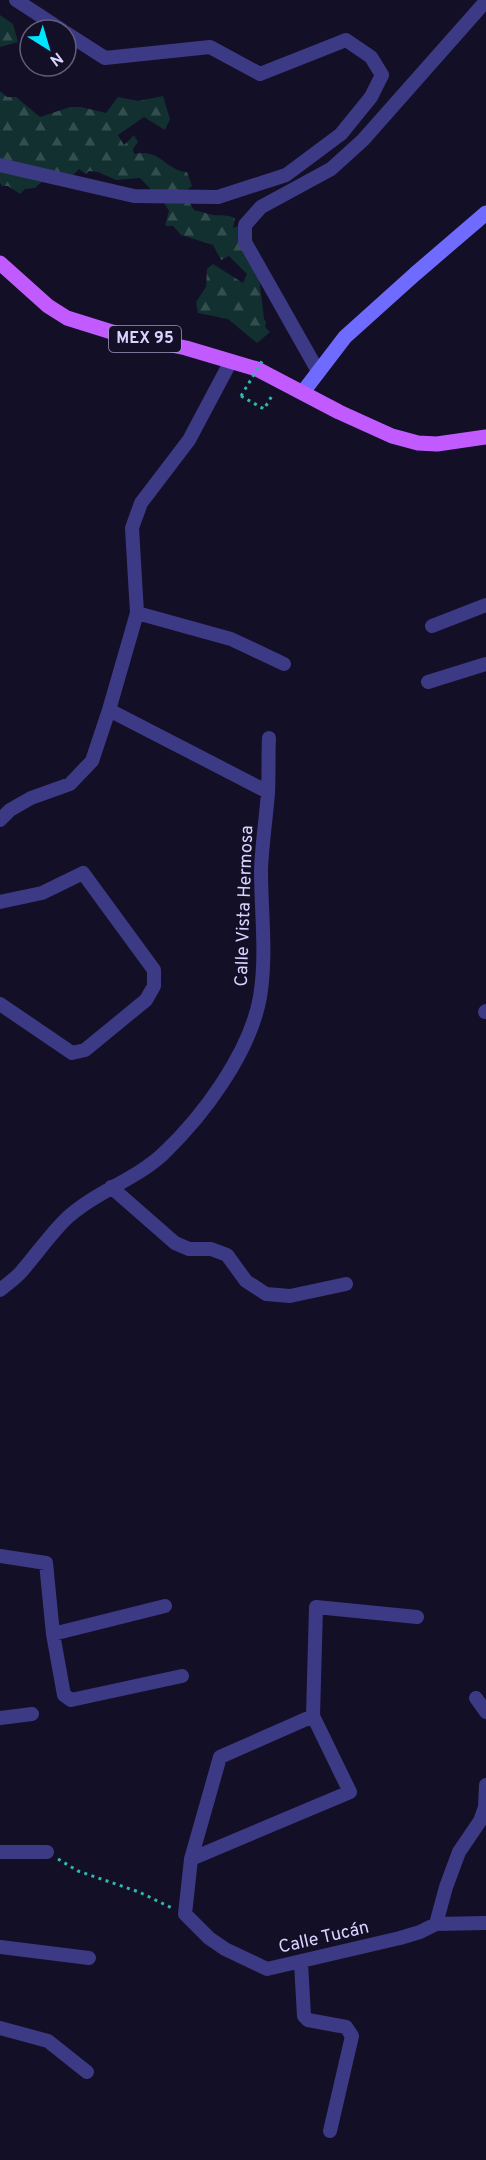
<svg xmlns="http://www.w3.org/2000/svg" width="486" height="2160" font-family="Overpass,sans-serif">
	<defs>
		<pattern id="forest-firs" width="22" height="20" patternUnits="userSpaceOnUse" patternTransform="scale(1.5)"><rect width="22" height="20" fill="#12302f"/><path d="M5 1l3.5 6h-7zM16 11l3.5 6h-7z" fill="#344d4e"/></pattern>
	</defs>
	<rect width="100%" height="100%" fill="#130f26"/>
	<path fill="url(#forest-firs)" d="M0 15 13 24 18 42 0 47Z
		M0 91 7 97H16L40 117 70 107H81L106 113 118 97 138 101 163 96 170 119 165 130 144 117 118 135 124 145 134 135 138 142 133 149 134 154C161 148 166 171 187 172L192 186 183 193 181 203 189 202 194 210C200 211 204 213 209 214 219 217 222 213 235 218L233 228 246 223 257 260 264 319 266 322 265 327 270 332 257 343 228 319 198 313 196 302 206 287 207 269 213 264 243 283 247 274 229 256 221 260 213 245 181 235 173 226H165L169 211 164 203 140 178 116 180 98 172 89 171 86 174 79 169 73 175 64 173 61 175 46 177 35 188 25 189 20 194 8 186H2L0 183Z"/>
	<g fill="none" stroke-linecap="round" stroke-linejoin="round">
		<path stroke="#2fb8b0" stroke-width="3" stroke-dasharray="3 4.5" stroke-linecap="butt" d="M241 396 264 409 273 394
			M58 1859 78 1871 139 1892 172 1908"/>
		<path stroke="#3d3a85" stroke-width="14" d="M16 0 62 30
			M0 165 134 196 218 197 286 175 341 134 371 97 382 75 371 57 346 40 260 74 210 47 105 58 66 33
			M318 371 245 242V225L261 207 331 169 363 140 486 1
			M137 613 231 639 284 664
			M432 626 486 605
			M428 682 486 664
			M109 710 268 792
			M0 820 10 810 31 798 70 784 92 761 109 710 137 613 132 528 141 503 189 440 231 361
			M0 902 42 893 83 873 154 970V986L146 1000 85 1050 72 1053 0 1004
			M485 1012 486 1011
			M111 1187 175 1243 189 1249H211L227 1255 246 1281 266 1294 290 1296 346 1284
			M0 1290C7 1284 15 1279 21 1272 37 1254 50 1234 68 1217 97 1191 135 1180 163 1154 203 1116 250 1053 260 997 267 955 261 912 261 870 262 844 266 818 268 793 269 775 268 756 269 738
			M0 1556 46 1563 53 1634 64 1695 71 1700 182 1676
			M53 1634 165 1606
			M476 1698 486 1712
			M313 1716 220 1757 191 1859 185 1914 209 1938 225 1949 267 1969 400 1938 420 1932 436 1924 486 1923
			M0 1718 32 1714
			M0 1852H47
			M191 1859 350 1792 313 1716 316 1607 417 1617
			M436 1924 446 1887 459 1852 480 1821 485 1807 486 1785
			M0 1947 89 1958
			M301 1963 304 2016 308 2020 346 2027 352 2036 330 2131
			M0 2028 48 2041 87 2072"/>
		<path stroke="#6f6bff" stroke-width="15" d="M303 392 345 337 415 274 486 213"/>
		<path stroke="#c25bff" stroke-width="15" d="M0 263 48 306 67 318 115 333 186 348 257 369 339 412 392 436 418 443 437 444 486 437"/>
		<path stroke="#2fb8b0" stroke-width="3" stroke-dasharray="3 4.5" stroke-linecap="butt" d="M241 396 264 358"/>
	</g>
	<g text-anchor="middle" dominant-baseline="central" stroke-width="4.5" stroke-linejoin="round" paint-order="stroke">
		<rect fill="#130f26" stroke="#9e99be" stroke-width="1.5" x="109" y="326" width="72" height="26" rx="4.5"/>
		<g font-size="16" font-weight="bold" fill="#d9d4ff">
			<text x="145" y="339">MEX 95</text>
		</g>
		<g font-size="18" fill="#d9d4ff" stroke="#130f26">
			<text transform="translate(245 906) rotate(-88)">Calle Vista Hermosa</text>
			<text transform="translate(324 1938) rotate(-13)">Calle Tucán</text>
		</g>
	</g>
	<g transform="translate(48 48) rotate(143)"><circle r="28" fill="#130f26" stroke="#625e7d" stroke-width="1.5"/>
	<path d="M0-4.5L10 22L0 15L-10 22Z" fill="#00e5ff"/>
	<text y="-9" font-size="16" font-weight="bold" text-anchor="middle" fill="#d9d4ff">N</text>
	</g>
</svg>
